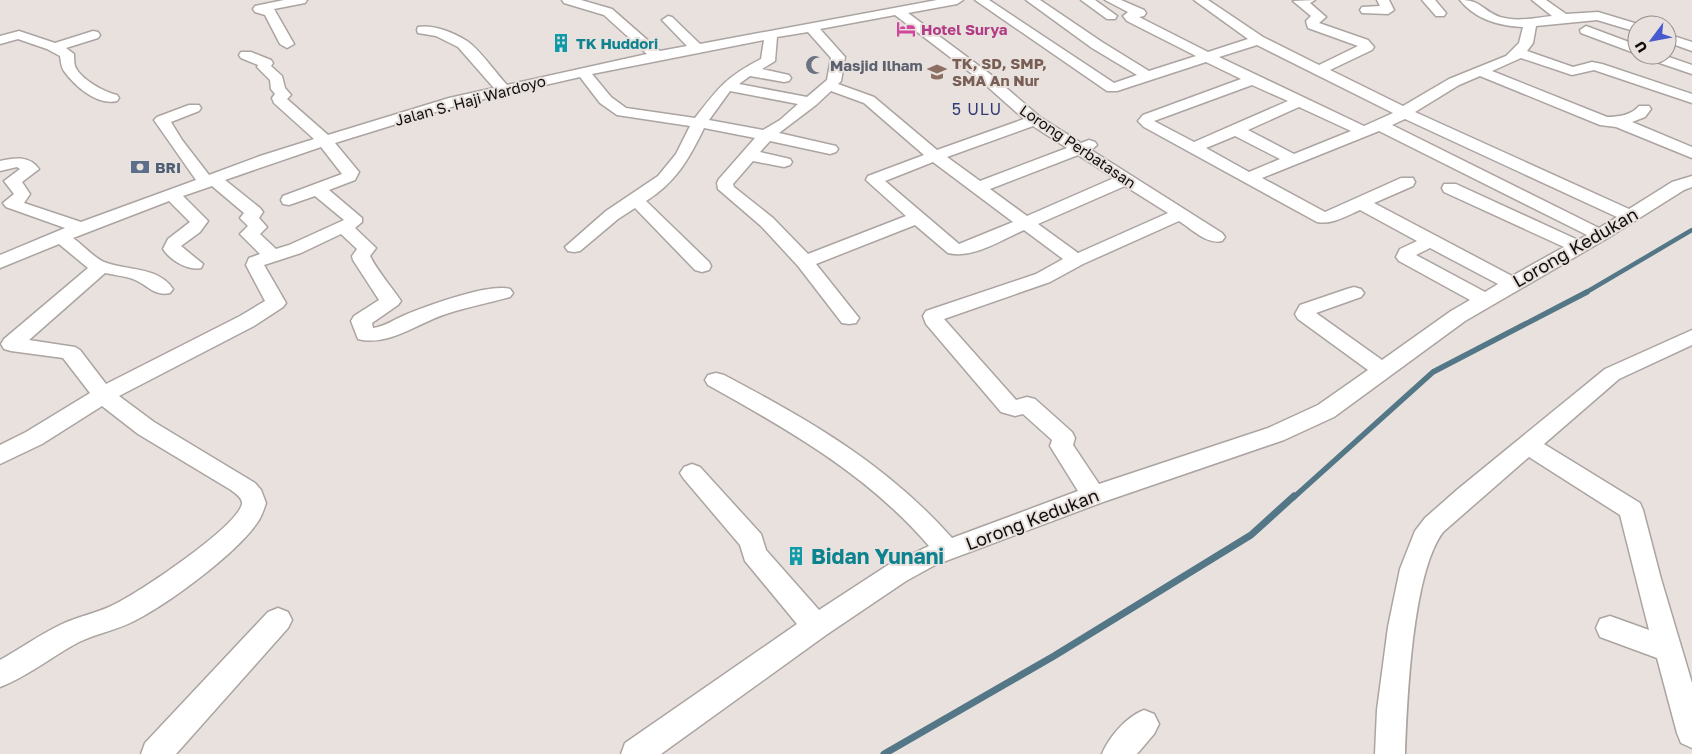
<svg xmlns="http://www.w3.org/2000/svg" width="1692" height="754" font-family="'Golos Text',sans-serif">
	<rect width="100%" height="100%" fill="#e8e1de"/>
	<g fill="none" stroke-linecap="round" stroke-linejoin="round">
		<path stroke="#537786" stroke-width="4.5" d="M1585 293 1692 230"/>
		<path stroke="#537786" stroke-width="5.5" d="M1293 498 1433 372 1587 292"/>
		<path stroke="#537786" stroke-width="7" d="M884 754 1054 656 1251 535 1294 496"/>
		<g stroke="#aba4a1" stroke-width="3">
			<path id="street" d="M284 0H307L305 3 274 9 294 44 287 48 280 44 265 15 255 12 253 9 255 6Z
				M562 0H581L612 9 660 51 687 46 662 20 668 16 672 17 700 44 937 0H963L957 4 908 13 990 74 1040 117 1081 143 1089 140 1095 142 1097 145 1091 150 1222 233 1225 237 1222 241C1207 245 1192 229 1179 221L1083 264 1050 282 944 319 1016 400 1027 397 1035 399 1072 432 1075 438 1073 445 1099 484 1268 428 1318 405 1368 370 1298 319 1295 314 1300 305 1347 289 1354 287 1361 289 1364 293 1361 297 1316 313 1382 360 1451 311 1470 300 1399 261 1396 257 1400 249 1417 241 1360 210C1346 216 1332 225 1317 222L1144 127 1138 121 1143 115 1241 79 1206 62 1117 91H1107L975 0H989L1114 83 1137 75 1092 48 1026 0H1040L1102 42 1149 71 1196 56 1127 21 1123 16 1128 12 1105 0H1121L1144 10 1146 13 1144 16 1139 17 1208 52 1248 39 1194 0H1208L1263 37 1319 65 1358 46 1308 28 1306 21 1311 16 1293 1 1315 0 1310 3 1326 17 1319 23 1368 40 1374 47 1372 50 1330 70 1403 106 1449 79 1506 56 1519 43 1523 27C1499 26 1475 19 1460 0 1482 0 1481 10 1500 17 1516 22 1535 18 1552 16L1532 0H1546L1566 14 1598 12 1641 25H1637V32L1597 20 1536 26 1533 43 1527 51 1573 67 1592 62 1602 64 1692 94V103L1594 70 1572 75 1521 58 1492 71 1607 117C1618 117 1632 115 1639 106H1649L1651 109 1645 117 1632 122 1692 147V158L1616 127 1600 125 1480 76 1459 85 1415 112 1629 209 1672 182 1692 176V187L1684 190 1606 239 1465 321 1334 417 1284 440 1103 502 935 565 906 581 826 635 661 754H621L625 743 797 624 745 561 740 545 684 479 680 473 684 467 692 464 700 467 761 534 766 550 819 610 888 565 929 546C868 475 789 430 708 385L705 380 708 375 716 373 724 375C811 421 886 464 952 538L1078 491 1050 446 1052 440 1023 414 1015 416 1001 412 926 324 923 316 926 311 1036 274 1063 259 1024 230C1001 240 973 259 948 253L915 225 816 264 859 318 856 323 849 324 842 323 798 266 761 226 718 189 717 183 719 179 755 138 704 128C689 159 676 182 646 201L709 262 711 266 709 270 702 272 695 270 635 208 618 219 580 251 574 252 568 251 565 247 606 211 658 176 676 154 690 126 617 115 600 103 580 77 458 105 335 143 359 172 355 180 329 190 362 218V222L355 228 376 248 370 256C378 272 391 286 401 301L398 305 372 323 373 328C384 327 395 319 405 315 426 306 489 283 510 289L513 293 510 297C488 303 467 307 446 314 418 323 388 347 358 339L351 321 354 316 379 300 353 260 352 256 357 249 341 234 301 253 264 265 286 303 283 307 254 326 119 396 154 422 255 483 261 490 266 503C264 509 262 515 259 520 239 552 169 603 136 620 118 630 97 633 79 642 52 656 29 676 0 687V660C20 649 39 635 60 625 78 616 99 613 117 603 140 592 237 527 242 504 243 498 235 493 231 490L138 434 102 406 42 444 0 464V445L26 432 90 393 63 358 11 351 4 349 1 344 4 339 88 268 59 244 0 268V255L65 228 6 207 3 203 14 194 4 181 20 169 17 167 0 171V161C15 158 29 155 39 169L22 182 30 194 24 203 81 222 196 180 154 120 157 117 189 105H199L201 108 199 111 171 122 182 140 209 175 260 156 314 139 274 103 272 98 275 94 271 89 270 80 257 67 258 65 241 58 239 55 241 52H251L271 60 273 63 271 66 282 76 285 88 291 95 287 99 328 135 449 98 494 88 458 47 436 36 418 33 417 30 418 27C433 24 455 33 467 41 479 49 496 73 507 85L647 54 604 15 564 3ZM895 15 980 80 1024 119 937 150 874 97 838 84 841 81 845 57 820 29ZM808 32 831 58 827 80 807 97 739 84 750 76 784 82 789 81 791 78 789 75 762 69 775 61 777 37ZM764 40 761 59C726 77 719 87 695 118L626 108 611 97 592 74ZM1257 45 1393 113 1364 126 1219 57ZM1252 85 1288 101 1194 142 1154 121ZM730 91 798 104 780 120 763 130 709 120ZM831 91 864 103 924 155 868 176 866 180 906 216 808 254 773 218 734 187 733 184 753 161 784 167 790 165 792 162 790 159 760 152 770 141 830 154 836 152 838 149 836 146 779 133 816 105ZM1299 107 1351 131 1294 154 1248 130ZM1405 119 1617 217 1599 228 1392 125ZM1033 126 1067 148 980 181 947 157ZM1379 131 1587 235 1578 240 1456 184H1444L1442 188 1444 192 1564 247 1512 276 1374 203 1413 186 1415 182 1413 178H1401L1325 212 1262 178ZM1235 136 1280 159 1249 172 1206 148ZM321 147 342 174 283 196 281 200 283 204 289 205 315 196 344 220 289 245 276 249 260 234 267 227 259 218 263 212 260 208 225 180ZM1078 155 1114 178 1027 216 990 189ZM933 162 1013 222 959 244 885 181ZM212 186 244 213 240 218 248 226 240 234 260 254 249 258 246 265 265 301 240 316 106 384 80 350 75 347 29 340 105 273C114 275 124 276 133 279 147 284 154 297 170 293L173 289C158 266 126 271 104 262 93 257 83 245 73 238L169 201 190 222 168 239 163 249C170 260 188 271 201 268L203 264 181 246 200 232 208 221 183 196ZM1125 186 1168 213 1078 253 1038 224ZM1430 248 1498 284 1485 292 1416 255Z
				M1081 0H1095L1117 16 1115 19H1107Z
				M1377 0H1389L1394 10 1388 14 1362 13 1360 10 1362 7 1380 6Z
				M1422 0H1435L1446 13 1444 16H1436Z
				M1586 26 1637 45V54L1581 33 1580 30Z
				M19 31 55 43 93 31 98 32 100 35 98 38 66 48 74 54C74 58 74 62 75 66 80 79 104 92 117 95L119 98 117 101C97 106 75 86 64 71 61 67 61 61 60 56L47 49 18 39 0 44V36Z
				M1667 34 1692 42V51L1667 42Z
				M1643 55H1663L1692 65V74L1645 58Z
				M1692 330V345L1619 379 1544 444 1640 503 1643 510 1661 579 1692 683V748L1681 743 1677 733 1657 658 1600 637 1596 628 1600 619 1610 616 1649 630 1620 515 1529 457 1443 532C1412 573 1407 701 1405 754H1375L1377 710 1388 627 1400 569 1415 531 1425 518 1458 489 1605 369Z
				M278 608 288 612 292 620 288 628 176 754H141L145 743 268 612Z
				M1144 710 1154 714 1159 724 1154 734 1137 754H1102C1109 737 1126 717 1144 710Z"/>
		</g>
		<use href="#street" fill="#fff" fill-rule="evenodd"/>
	</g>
	<defs>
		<g id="hotel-bare" transform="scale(1.5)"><path d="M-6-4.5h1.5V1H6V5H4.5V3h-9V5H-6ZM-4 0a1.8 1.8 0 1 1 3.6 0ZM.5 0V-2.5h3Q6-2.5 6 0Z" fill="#d1479c" stroke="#e8e1de" stroke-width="2.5" paint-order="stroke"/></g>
		<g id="building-bare" transform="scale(1.5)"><path d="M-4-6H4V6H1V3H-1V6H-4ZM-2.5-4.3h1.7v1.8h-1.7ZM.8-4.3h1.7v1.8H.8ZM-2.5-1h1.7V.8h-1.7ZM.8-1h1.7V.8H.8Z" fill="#0f9aa8" stroke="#e8e1de" stroke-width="2.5" paint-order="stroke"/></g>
		<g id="mosque-bare" transform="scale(1.5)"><path d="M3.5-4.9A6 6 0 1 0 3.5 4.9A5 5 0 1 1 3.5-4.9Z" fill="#6b7280" stroke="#e8e1de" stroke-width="2.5" paint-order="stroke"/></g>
		<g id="school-bare" transform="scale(1.5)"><path d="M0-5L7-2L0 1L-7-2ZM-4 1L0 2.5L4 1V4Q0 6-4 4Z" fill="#8d6e63" stroke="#e8e1de" stroke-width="2.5" paint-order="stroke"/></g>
		<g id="bank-bare" transform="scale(1.5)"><path d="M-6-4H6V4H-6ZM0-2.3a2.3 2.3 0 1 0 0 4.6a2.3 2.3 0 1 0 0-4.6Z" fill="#5c6f8a" stroke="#e8e1de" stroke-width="2.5" paint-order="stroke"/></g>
	</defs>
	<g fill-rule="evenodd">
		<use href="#hotel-bare" x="906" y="29"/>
		<use href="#building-bare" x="561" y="43"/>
		<use href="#mosque-bare" x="815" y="65"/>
		<use href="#school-bare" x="937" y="72"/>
		<use href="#bank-bare" x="140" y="167"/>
		<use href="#building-bare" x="796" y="556"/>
	</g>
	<g text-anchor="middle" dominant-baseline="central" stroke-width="4" stroke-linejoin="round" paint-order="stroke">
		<g font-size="15" font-weight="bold" fill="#b23c85" stroke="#e8e1de" text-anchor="start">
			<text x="921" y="29">Hotel Surya</text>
		</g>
		<g font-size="15" font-weight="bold" fill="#0d838f" stroke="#e8e1de" text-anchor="start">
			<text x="576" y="43">TK Huddori</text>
		</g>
		<g font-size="15" font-weight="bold" fill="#785e54" stroke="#e8e1de" text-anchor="start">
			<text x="952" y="63">TK, SD, SMP,<tspan x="952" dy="17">SMA An Nur</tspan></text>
		</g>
		<g font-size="15" font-weight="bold" fill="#5b616d" stroke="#e8e1de" text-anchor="start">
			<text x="830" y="65">Masjid Ilham</text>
		</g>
		<g font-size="15" fill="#100d0c" stroke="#e8e1de">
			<text transform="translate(470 100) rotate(-15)">Jalan S. Haji Wardoyo</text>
			<text transform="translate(1078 146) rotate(34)">Lorong Perbatasan</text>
		</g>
		<g font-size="15" font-weight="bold" fill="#4e5e75" stroke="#e8e1de" text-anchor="start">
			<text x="155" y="167">BRI</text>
		</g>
		<g font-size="16" letter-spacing="1" fill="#313c77" stroke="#e8e1de">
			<text x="977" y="109">5 ULU</text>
		</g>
		<g font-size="18" fill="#100d0c" stroke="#e8e1de">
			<text transform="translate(1575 247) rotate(-30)">Lorong Kedukan</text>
			<text transform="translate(1032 519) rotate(-21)">Lorong Kedukan</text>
		</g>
		<g font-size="21" font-weight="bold" fill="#0d838f" stroke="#e8e1de" text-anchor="start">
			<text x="811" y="556">Bidan Yunani</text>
		</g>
	</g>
	<g transform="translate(1652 40) rotate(238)"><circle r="24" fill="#e8e1de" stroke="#928c8a"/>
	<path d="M0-4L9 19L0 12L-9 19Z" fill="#4959ce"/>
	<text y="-8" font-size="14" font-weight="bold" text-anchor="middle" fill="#100d0c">U</text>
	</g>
</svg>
